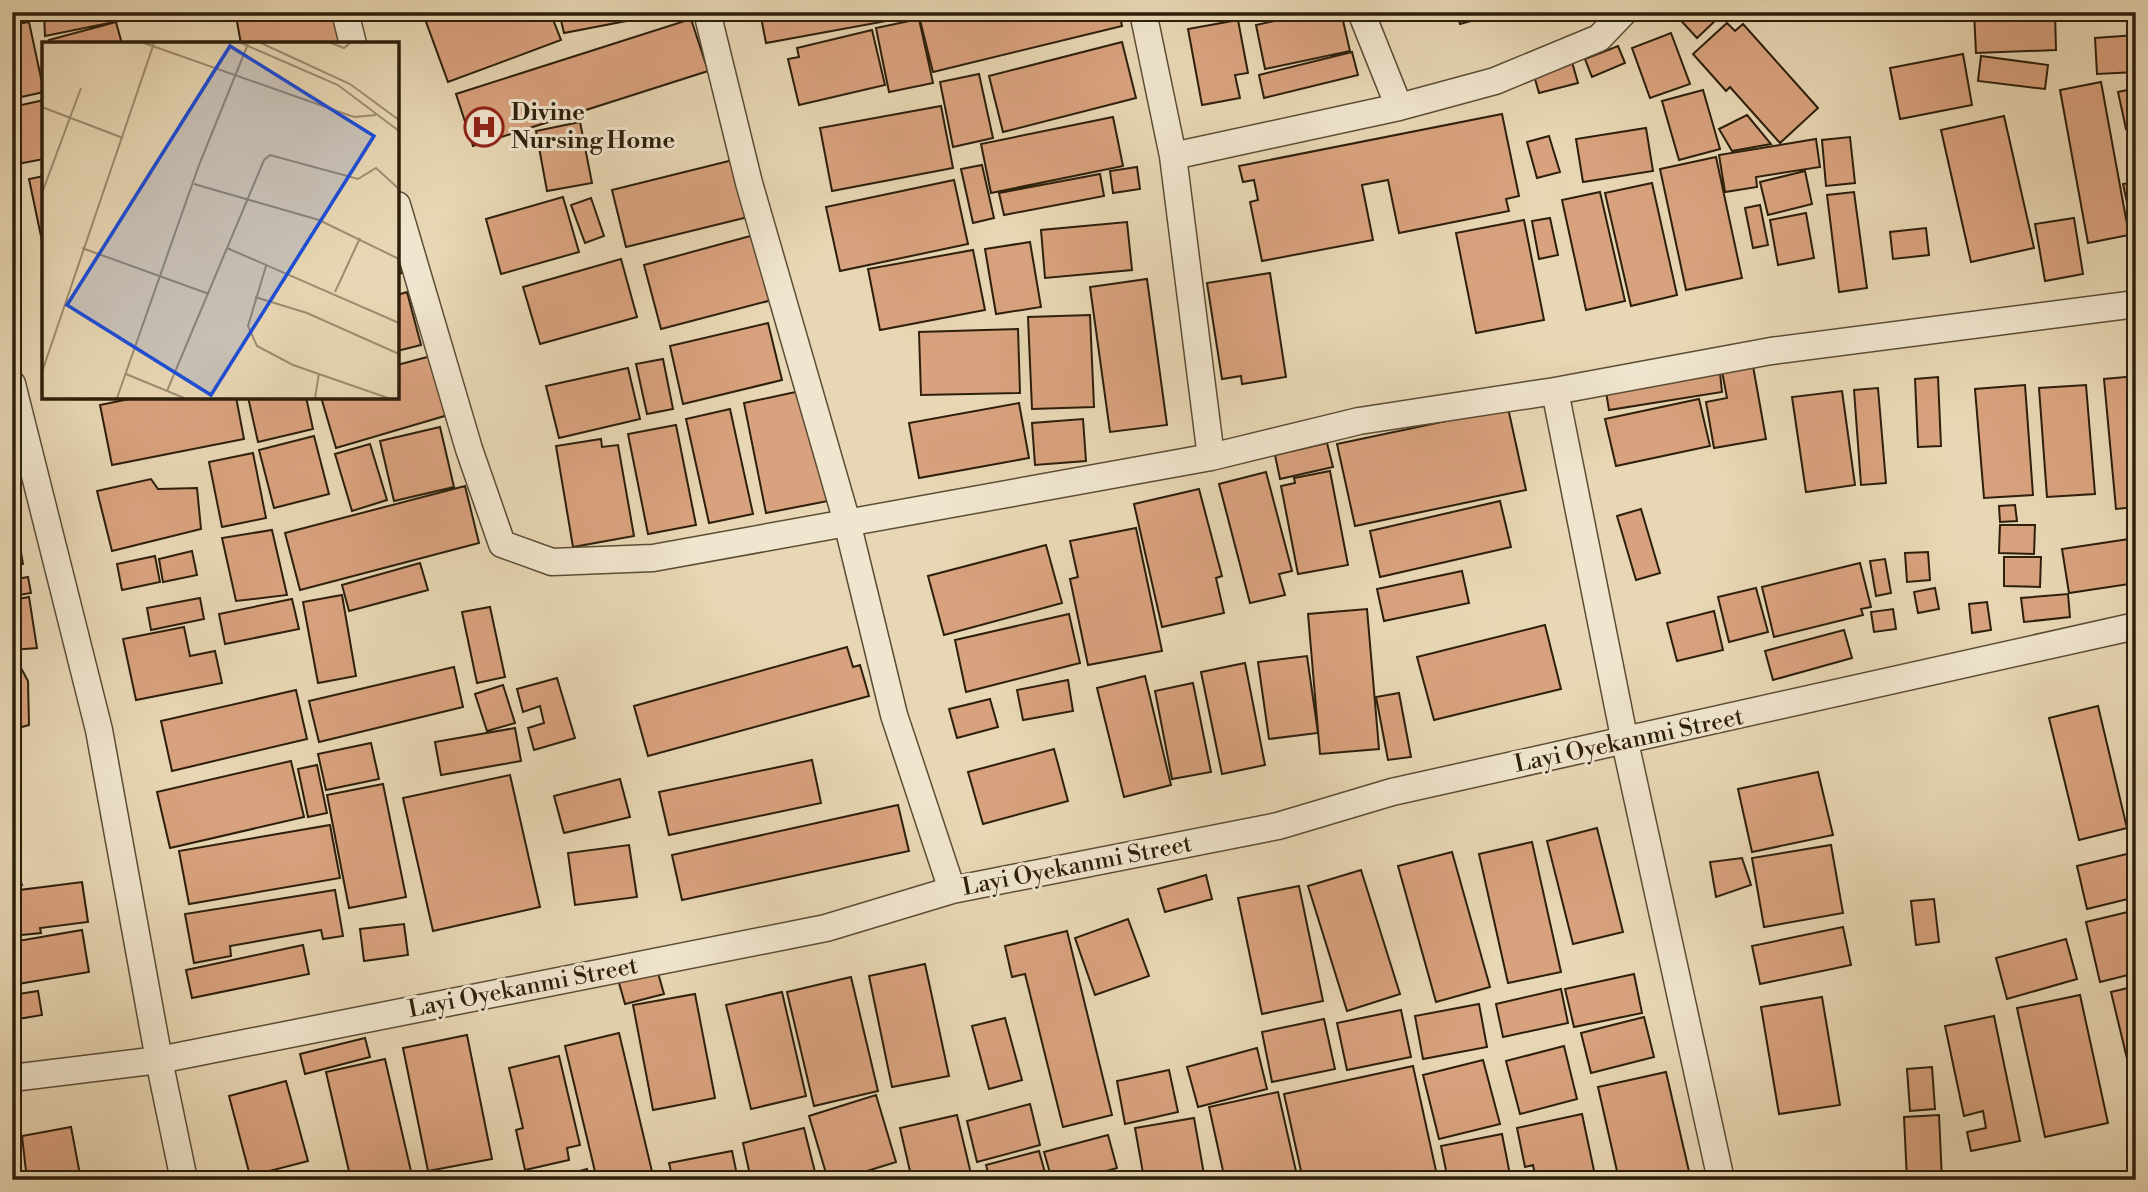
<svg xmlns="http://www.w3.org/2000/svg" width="2148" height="1192" font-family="'Libre Bodoni',serif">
	<rect width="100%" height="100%" fill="#e8d7b4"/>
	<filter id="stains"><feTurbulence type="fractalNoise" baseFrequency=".00286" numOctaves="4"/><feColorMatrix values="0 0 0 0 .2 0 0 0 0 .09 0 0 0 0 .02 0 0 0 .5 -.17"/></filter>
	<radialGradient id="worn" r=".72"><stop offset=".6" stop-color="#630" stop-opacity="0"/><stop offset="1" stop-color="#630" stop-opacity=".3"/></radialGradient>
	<path fill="#d9a27e" stroke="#2c1f0b" stroke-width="2" d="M44 12H134V18L45 36Z
		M258 12H339L345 44H241L236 16Z
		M443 12H550L561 40 448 82 425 19Z
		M559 12H673L564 33Z
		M760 12H891L892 20 766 43Z
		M918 12H1119L1122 26 933 72Z
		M1314 12H1341L1350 51 1265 69 1256 25Z
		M1457 12H1483L1485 17 1460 24Z
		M1673 12H1711L1717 19 1697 38Z
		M1830 12H1858V19L1830 18Z
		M1974 12H2055L2056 50 1976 53Z
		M691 19 708 71 473 146 456 94Z
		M919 19 933 83 889 92 876 28Z
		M1238 20 1248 73 1235 75 1240 98 1202 105 1188 29Z
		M29 22 44 92 12 99V25Z
		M116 22 122 44H50L49 40Z
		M1727 23 1735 31 1743 24 1818 108 1780 143 1730 87 1726 91 1693 54Z
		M872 30 885 85 799 105 788 59 799 57 797 48Z
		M1671 33 1690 84 1650 98 1632 48Z
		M2136 35V72L2097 74 2095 38Z
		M1122 42 1136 98 1003 132 989 76Z
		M1618 46 1625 63 1592 77 1585 59Z
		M1352 52 1358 75 1264 98 1259 75Z
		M1963 54 1972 105 1900 119 1890 68Z
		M1981 56 2048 65 2045 89 1978 81Z
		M1572 62 1578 83 1539 93 1533 72Z
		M979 74 993 138 953 147 940 82Z
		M2101 82 2129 235 2088 243 2060 90Z
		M2136 88V127L2126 129 2118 92Z
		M1703 90 1720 149 1679 160 1662 101Z
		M44 100V159L12 165V107Z
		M941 106 953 168 832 191 820 128Z
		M1502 114 1519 196 1506 199 1509 211 1399 233 1388 180 1362 185 1373 240 1262 261 1250 202 1258 200 1254 180 1243 182 1239 166Z
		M1747 115 1771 144 1732 151 1719 129Z
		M2004 116 2034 248 1971 262 1941 130Z
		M1113 117 1123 166 991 193 981 144Z
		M580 122 592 183 547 191 536 131Z
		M1646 128 1653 171 1583 182 1576 139Z
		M1549 136 1560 172 1537 178 1527 142Z
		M1850 137 1855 183 1826 186 1822 140Z
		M1816 139 1820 167 1756 177 1757 187 1725 192 1719 155Z
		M1716 157 1742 278 1686 290 1660 169Z
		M733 160 748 217 626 247 612 190Z
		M982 165 994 218 973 223 961 169Z
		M1137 167 1140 189 1113 193 1110 171Z
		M1805 171 1812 204 1768 215 1760 182Z
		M1100 174 1104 196 1004 215 999 193Z
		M44 176V240L42 241 29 179Z
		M954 180 968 244 840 271 826 207Z
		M2136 182V245L2123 184Z
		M1652 183 1677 295 1631 306 1605 193Z
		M1600 192 1625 301 1586 310 1562 200Z
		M1854 192 1867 288 1839 292 1827 195Z
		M563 197 579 252 501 274 486 219Z
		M591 198 604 236 585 243 571 205Z
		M1760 205 1768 245 1753 248 1745 208Z
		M1806 213 1814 258 1778 265 1770 220Z
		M1550 218 1558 255 1539 259 1532 221Z
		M2074 218 2083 274 2045 281 2035 224Z
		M1524 220 1544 320 1476 333 1456 233Z
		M1127 222 1132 270 1045 278 1041 230Z
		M1926 228 1929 255 1893 259 1890 232Z
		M754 235 772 300 661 329 644 265Z
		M1030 242 1041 307 996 314 985 249Z
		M973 250 985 310 880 330 868 269Z
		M397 252 402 273 397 274Z
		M621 259 637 317 540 344 523 287Z
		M1270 273 1286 377 1242 384 1241 376 1222 379 1207 283Z
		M1147 279 1167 425 1110 432 1090 287Z
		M407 292 421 345 397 351V295Z
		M1090 315 1094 407 1032 409 1028 317Z
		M768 323 782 380 683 404 670 346Z
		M1018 329 1020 393 921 395 919 332Z
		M431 356 448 415 336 448 321 397H397V365Z
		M663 359 673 409 647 414 636 364Z
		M1753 366 1766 439 1714 448 1706 402 1727 398 1722 371Z
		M628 368 640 419 559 438 546 386Z
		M1720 373 1722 392 1609 410 1606 392Z
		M2136 376V507L2116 509 2104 379Z
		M1938 377 1941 446 1918 447 1915 379Z
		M2025 385 2033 495 1984 498 1975 389Z
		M2086 385 2095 494 2047 497 2039 388Z
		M1878 388 1886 483 1861 485 1854 390Z
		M805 390 828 501 766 513 744 403Z
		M1842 391 1855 485 1806 492 1792 397Z
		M139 397H236L244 439 112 465 100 405Z
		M248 397H306L313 429 258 442Z
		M1699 399 1710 446 1616 466 1605 419Z
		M1019 403 1029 458 919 478 909 423Z
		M1508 408 1526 490 1355 526 1337 444Z
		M730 409 753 514 709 523 686 419Z
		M1083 419 1086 461 1035 465 1032 423Z
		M676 425 696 525 648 534 628 434Z
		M440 427 454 487 394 501 380 441Z
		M314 436 329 494 274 508 259 450Z
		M601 439 602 447 618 445 634 536 573 547 556 446Z
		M1327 443 1333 467 1280 479 1275 455Z
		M370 444 387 500 352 511 335 454Z
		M253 453 266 518 222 527 209 462Z
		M1330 471 1348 565 1298 574 1281 486 1295 483 1294 478Z
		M1266 472 1292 571 1279 574 1285 595 1250 603 1219 484Z
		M151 479 158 489 197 488 201 529 112 551 97 491Z
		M465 486 479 543 300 590 285 533Z
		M1199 489 1222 576 1216 578 1224 613 1162 627 1134 504Z
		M1500 501 1511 547 1380 577 1370 531Z
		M2015 505 2017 521 2000 522 1999 506Z
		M18 508 21 526 12 528V509Z
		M1641 509 1660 573 1636 580 1617 516Z
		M2127 516H2136V533L2128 534Z
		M2000 525H2035L2034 554 1999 553Z
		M1136 528 1162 651 1088 665 1070 579 1078 577 1070 541Z
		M272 530 287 595 236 601 222 538Z
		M2136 538V583L2069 593 2062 549Z
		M1046 545 1062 603 944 635 928 576Z
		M20 547 23 564 12 566V548Z
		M192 551 197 575 163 582 159 559Z
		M1928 552 1930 580 1907 582 1905 553Z
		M155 556 160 582 122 590 117 564Z
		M2004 557H2041L2040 587 2004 586Z
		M1885 559 1891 593 1876 596 1870 561Z
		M420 563 428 590 349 611 342 585Z
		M1860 563 1871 607 1861 609 1863 615 1774 637 1762 587Z
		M1462 571 1469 603 1384 621 1377 589Z
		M28 577 31 593 12 596V580Z
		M1756 588 1768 632 1729 642 1718 597Z
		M1935 588 1939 609 1918 613 1914 592Z
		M2068 594 2070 617 2024 622 2021 598Z
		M342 595 356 676 318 683 303 602Z
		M29 597 37 648 12 650V600Z
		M200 598 204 619 151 630 147 608Z
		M292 599 299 629 225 644 219 614Z
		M1987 602 1991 630 1972 633 1969 604Z
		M490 607 505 677 477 683 462 612Z
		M1367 609 1379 749 1320 754 1308 614Z
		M1893 609 1896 629 1874 632 1871 612Z
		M1714 611 1723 650 1677 661 1667 623Z
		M1069 614 1080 663 966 692 955 640Z
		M1545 625 1561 689 1434 720 1417 657Z
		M184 627 190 656 215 651 222 683 136 700 123 639Z
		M1844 630 1852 658 1773 680 1765 651Z
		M847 647 853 667 860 665 869 696 648 756 634 706Z
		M1307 656 1318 733 1269 739 1258 662Z
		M12 657H15L28 681 29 725 12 730Z
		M1245 663 1265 765 1222 774 1201 672Z
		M454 667 463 707 319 742 309 701Z
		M1145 676 1171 785 1124 797 1097 688Z
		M557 678 575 738 534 750 528 728 544 723 540 706 523 712 517 689Z
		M1068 680 1073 711 1023 720 1017 690Z
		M1193 683 1211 772 1172 779 1155 691Z
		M503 685 515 723 487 731 475 694Z
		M296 690 307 739 172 771 161 721Z
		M1399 693 1411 757 1388 760 1376 697Z
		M990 699 998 727 957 738 949 709Z
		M2098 706 2127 828 2079 840 2049 718Z
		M2136 708V744L2127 710Z
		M515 728 521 761 441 775 435 742Z
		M371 743 379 779 326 790 318 754Z
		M1054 749 1068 801 983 824 968 772Z
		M812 760 821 803 669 835 659 792Z
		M291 761 304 817 170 848 157 792Z
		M317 765 327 813 308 817 298 769Z
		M1818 772 1833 835 1752 852 1738 789Z
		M510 775 540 907 433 931 403 798Z
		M620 779 630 817 564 833 554 796Z
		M383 784 406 897 349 908 327 795Z
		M898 805 909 851 682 900 672 855Z
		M330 825 340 878 189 904 179 851Z
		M1597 828 1623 932 1573 944 1547 841Z
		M1532 842 1561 972 1508 983 1479 854Z
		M629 845 637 897 575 905 568 853Z
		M1831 845 1843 913 1764 927 1752 858Z
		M1452 852 1490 987 1436 1002 1398 866Z
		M2135 852 2136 897 2087 909 2077 866Z
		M1742 858 1751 885 1716 897 1710 862Z
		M1361 870 1400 994 1347 1011 1308 886Z
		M1206 875 1212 899 1165 912 1158 889Z
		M12 877 20 880 22 885 12 888Z
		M82 882 88 922 40 928 41 933 12 936V891Z
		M1299 886 1323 1001 1262 1014 1238 898Z
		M335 890 343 936 323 939 321 930 230 946 231 956 194 963 185 914Z
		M1934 899 1939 942 1916 945 1911 901Z
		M2136 910V973L2100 982 2086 922Z
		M1128 919 1149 976 1095 995 1075 938Z
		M404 924 408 955 364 961 360 929Z
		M1843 927 1851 965 1760 984 1752 946Z
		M82 930 89 972 12 985V942Z
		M1067 931 1112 1115 1063 1127 1025 974 1012 977 1005 946Z
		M2066 939 2077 979 2007 999 1996 958Z
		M303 945 309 974 192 998 186 970Z
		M925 964 949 1076 892 1087 869 976Z
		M656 966 664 994 625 1004 617 976Z
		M1634 974 1642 1013 1574 1027 1565 989Z
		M851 977 878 1091 814 1106 787 992Z
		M2136 986V1096L2111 992Z
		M1561 989 1568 1023 1503 1037 1496 1004Z
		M38 991 42 1015 12 1020V995Z
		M782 992 806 1096 751 1109 726 1005Z
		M695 994 715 1098 653 1110 633 1005Z
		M2080 995 2108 1123 2045 1137 2017 1008Z
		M1822 997 1840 1105 1779 1114 1761 1007Z
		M1479 1004 1487 1047 1423 1059 1415 1016Z
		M1401 1010 1411 1057 1347 1070 1337 1023Z
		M1994 1016 2020 1141 1971 1151 1967 1132 1986 1128 1983 1111 1964 1116 1945 1026Z
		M1644 1017 1654 1057 1591 1073 1581 1033Z
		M1005 1018 1022 1080 989 1089 972 1026Z
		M1324 1019 1335 1069 1272 1082 1262 1032Z
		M619 1033 654 1180H597L565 1046Z
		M467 1035 492 1159 428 1171 403 1048Z
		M365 1038 370 1057 305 1074 300 1054Z
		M1564 1046 1577 1099 1520 1114 1506 1061Z
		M1257 1048 1267 1089 1198 1107 1187 1067Z
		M559 1056 580 1145 567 1148 569 1160 525 1170 516 1130 523 1128 509 1068Z
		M385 1059 413 1180H351L326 1072Z
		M1483 1060 1500 1124 1439 1139 1423 1075Z
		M1413 1066 1438 1180H1303L1284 1094Z
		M1932 1067 1935 1109 1910 1111 1907 1069Z
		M1169 1070 1178 1112 1125 1124 1117 1081Z
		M1666 1072 1691 1180H1619L1598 1087Z
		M286 1081 308 1161 250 1176 229 1096Z
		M1278 1092 1298 1180H1225L1209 1107Z
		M876 1095 896 1162 838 1180H828L809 1116Z
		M1030 1104 1040 1145 977 1162 967 1121Z
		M1582 1114 1596 1180H1536L1533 1165 1525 1167 1517 1128Z
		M957 1115 972 1178 912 1180 900 1128Z
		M1939 1115 1942 1180H1907L1904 1117Z
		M1194 1118 1205 1180H1167L1166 1176 1144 1179 1135 1128Z
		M71 1127 81 1180H27L22 1136Z
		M804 1128 817 1180H751L743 1143Z
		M1502 1134 1511 1180H1448L1441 1146Z
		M1108 1135 1117 1168 1074 1180H1052L1044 1152Z
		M732 1151 738 1180H673L669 1163Z
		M1039 1151 1047 1180H990L986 1165Z
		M587 1169 590 1180H547Z
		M492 1172 494 1180H460Z"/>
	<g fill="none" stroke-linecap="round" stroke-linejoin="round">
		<g stroke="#5b4d35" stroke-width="29">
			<path id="street" d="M345 12 353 44
				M707 12 749 183 847 522 894 715 952 890
				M1143 12 1173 156 1211 457
				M1361 12 1399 107
				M1173 156 1399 107 1495 81 1599 38 1624 12
				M397 205 469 449 502 544 552 562 653 558 1211 457 1359 421 1555 391 1771 351 2136 304
				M12 384 99 730 159 1060 184 1180
				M1555 391 1625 742 1721 1180
				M12 1078 159 1060 826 928 952 890 1278 826 1392 792 2136 626"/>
		</g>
		<use href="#street" stroke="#f0e5ce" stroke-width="26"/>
	</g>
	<defs>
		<g id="hospital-ring" transform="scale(2.0125)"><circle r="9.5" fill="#f0e5ce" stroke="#8f2418" stroke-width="1.5"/><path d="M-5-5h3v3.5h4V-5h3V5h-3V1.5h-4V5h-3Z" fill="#8f2418"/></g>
	</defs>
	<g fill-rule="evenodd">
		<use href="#hospital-ring" x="484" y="127"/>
	</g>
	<g text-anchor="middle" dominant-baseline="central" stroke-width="6" stroke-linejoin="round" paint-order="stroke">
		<g font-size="24" font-weight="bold" fill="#2c1f0b" stroke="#f0e5ce" text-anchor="start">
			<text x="511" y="113">Divine<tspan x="511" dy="28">Nursing Home</tspan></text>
		</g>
		<g font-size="24" fill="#2c1f0b" stroke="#f0e5ce">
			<text transform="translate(1629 741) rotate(-12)">Layi Oyekanmi Street</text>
			<text transform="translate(1077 866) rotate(-11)">Layi Oyekanmi Street</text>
			<text transform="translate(523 988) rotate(-11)">Layi Oyekanmi Street</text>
		</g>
	</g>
	<g transform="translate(42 42)">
		<rect width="357" height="357" fill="#e8d7b4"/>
		<path fill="none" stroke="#9d8d70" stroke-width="2" d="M102 1 312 75 334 73M199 1 296 43 357 89M219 1 308 42 357 78M289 1 302 6 308 1M0 65 81 96M152 142 277 178 357 217M0 151 39 46M40 206 167 252M185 206 357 281M224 224 206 284 215 304 251 323 346 356M293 250 318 196M213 255 265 271 357 312M0 330 112 1M84 332 142 356M125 349 222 118 228 113 316 137 334 126 357 147M75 356 157 123 206 2M273 356 277 331"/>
		<path fill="#1d4ed8" fill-opacity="0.15" stroke="#1d4ed8" stroke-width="3.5" d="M188 4 332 94 169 353 25 263Z"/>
		<rect width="357" height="357" fill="none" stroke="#2c1f0b" stroke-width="3.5"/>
	</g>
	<rect width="2148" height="1192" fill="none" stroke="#e8d7b4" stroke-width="42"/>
	<rect x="14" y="14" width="2120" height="1164" fill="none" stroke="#2c1f0b" stroke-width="3.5"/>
	<rect x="21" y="21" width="2106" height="1150" fill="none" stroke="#2c1f0b" stroke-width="2"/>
	<rect width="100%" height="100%" filter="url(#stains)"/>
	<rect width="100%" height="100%" fill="url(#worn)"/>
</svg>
